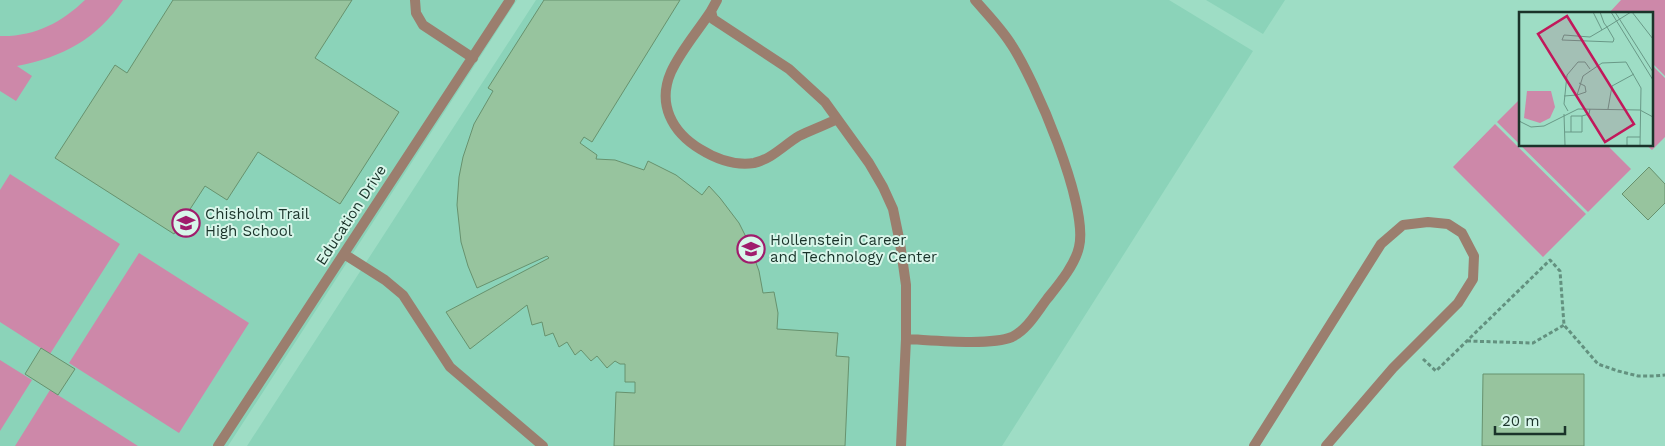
<svg xmlns="http://www.w3.org/2000/svg" width="1665" height="446" font-family="'Work Sans',sans-serif">
	<rect width="100%" height="100%" fill="#9eddc5"/>
	<path fill="#8bd3b9" d="M0 0H517L228 446H0Z
		M536 0H1169L1253 51 1002 446H247Z
		M1206 0H1285L1263 34Z"/>
	<path fill="#cd88a9" d="M85 0H123C97 39 63 57 17 66L32 76 16 101 0 91V36C34 37 61 23 85 0Z
		M1621 0H1665V76L1651 62V14H1608Z
		M1651 64 1665 78V137L1652 150 1646 145H1651Z
		M1520 99V145H1607L1631 169 1588 212 1497 122Z
		M1495 124 1586 214 1543 257 1453 167Z
		M10 174 120 244 50 354 0 322V190Z
		M139 253 249 323 179 433 69 363Z
		M0 360 32 380 0 431Z
		M50 390 138 446H15Z"/>
	<path fill="#97c49e" stroke="#67926e" d="M173 0H352L315 58 399 112 340 204 258 152 227 200 205 186 174 234 55 158 115 65 127 73Z
		M544 0H680L592 142 584 137 580 143 597 155 596 159 615 160 644 170 648 161 676 175 702 195 709 186 720 198 739 223 748 241 759 271 763 293 774 292 778 313 777 329 838 333 836 356 849 357 845 446H614L616 392 635 393V382H625V364H620L615 361 607 368 597 356 591 361 581 350 575 355 567 342 559 347 553 333 545 336 542 322 532 325 527 305 470 349 446 312 549 258 547 256 477 288 468 266 461 242 457 205 459 177 463 157 474 124 493 91 488 88Z
		M1649 167 1665 184V203L1648 220 1622 194Z
		M41 348 75 369 58 395 25 374Z
		M1483 374H1584V446H1482Z"/>
	<g fill="none" stroke-linecap="round" stroke-linejoin="round">
		<path stroke="#63917f" stroke-width="3" stroke-dasharray="4 2.5" stroke-linecap="butt" d="M1467 341 1533 343 1564 325
			M1423 359 1436 371 1550 260 1560 271 1564 325 1598 364 1618 371 1638 376H1654L1665 375"/>
		<path stroke="#9b7e6e" stroke-width="10" d="M415 0 416 13 423 25 473 58
			M717 0 711 11 713 19 789 69 825 102 869 163 883 187 893 209 900 243 906 285V339L901 446
			M711 11C698 31 681 50 671 72 657 104 672 132 700 149 716 159 734 166 754 163 772 159 784 145 799 136 812 130 825 125 837 119
			M344 254 385 280 403 295 450 367 543 446
			M906 339C931 340 990 346 1012 337 1027 330 1037 312 1047 299 1059 284 1075 265 1079 247 1089 206 1035 80 1011 44 1001 28 987 14 975 0
			M218 446 510 0
			M1254 446 1381 244 1403 225 1428 222 1448 224 1462 233 1474 256 1473 279 1458 303 1393 368 1326 446"/>
	</g>
	<defs>
		<g id="school-ring" transform="scale(1.4375)"><circle r="9.5" fill="#d8f6ea" stroke="#a01c6c" stroke-width="1.5"/><path d="M0-5L7-2L0 1L-7-2ZM-4 1L0 2.5L4 1V4Q0 6-4 4Z" fill="#a01c6c"/></g>
	</defs>
	<g fill-rule="evenodd">
		<use href="#school-ring" x="186" y="223"/>
		<use href="#school-ring" x="751" y="249"/>
	</g>
	<g text-anchor="middle" dominant-baseline="central" stroke-width="4" stroke-linejoin="round" paint-order="stroke">
		<g font-size="15" fill="#1a332a" stroke="#d8f6ea" text-anchor="start">
			<text x="205" y="214">Chisholm Trail<tspan x="205" dy="17">High School</tspan></text>
			<text x="770" y="240">Hollenstein Career<tspan x="770" dy="17">and Technology Center</tspan></text>
		</g>
		<g font-size="15" fill="#1a332a" stroke="#d8f6ea">
			<text transform="translate(351 215) rotate(-57)">Education Drive</text>
		</g>
	</g>
	<g transform="translate(1519 12)">
		<rect width="134" height="134" fill="#9eddc5"/>
		<path d="M8 79H32L36 95 31 106 21 111 5 106Z" fill="#cd88a9"/>
		<path fill="none" stroke="#699987" stroke-width="1" d="M74 0 83 18M81 0 85 11 88 15 95 27 94 30 43 28 45 23 71 25 88 15 112 0M92 0 134 68M96 0 134 60M113 0 134 27M58 83 67 80 66 74 60 71M45 84 58 83 64 64 83 51 107 50 122 76 121 133M89 97 93 74 115 62M49 99 45 92 48 63 59 50H66L71 57M45 102 46 133M0 109 12 115 25 114 59 97 121 98 134 105M46 120H63V104L70 102 71 97M52 120V104H63M108 133V125H121"/>
		<path fill="#c2185b" fill-opacity="0.15" stroke="#c2185b" stroke-width="2.5" d="M48 4 115 112 86 130 19 22Z"/>
		<rect width="134" height="134" fill="none" stroke="#1a332a" stroke-width="2.5"/>
	</g>
	<path d="M1495 426v8h70v-8" fill="none" stroke="#1a332a" stroke-width="2.5"/>
	<text x="1502" y="426" font-size="15" fill="#1a332a" stroke="#d8f6ea" stroke-width="4" paint-order="stroke">20 m</text>
</svg>
